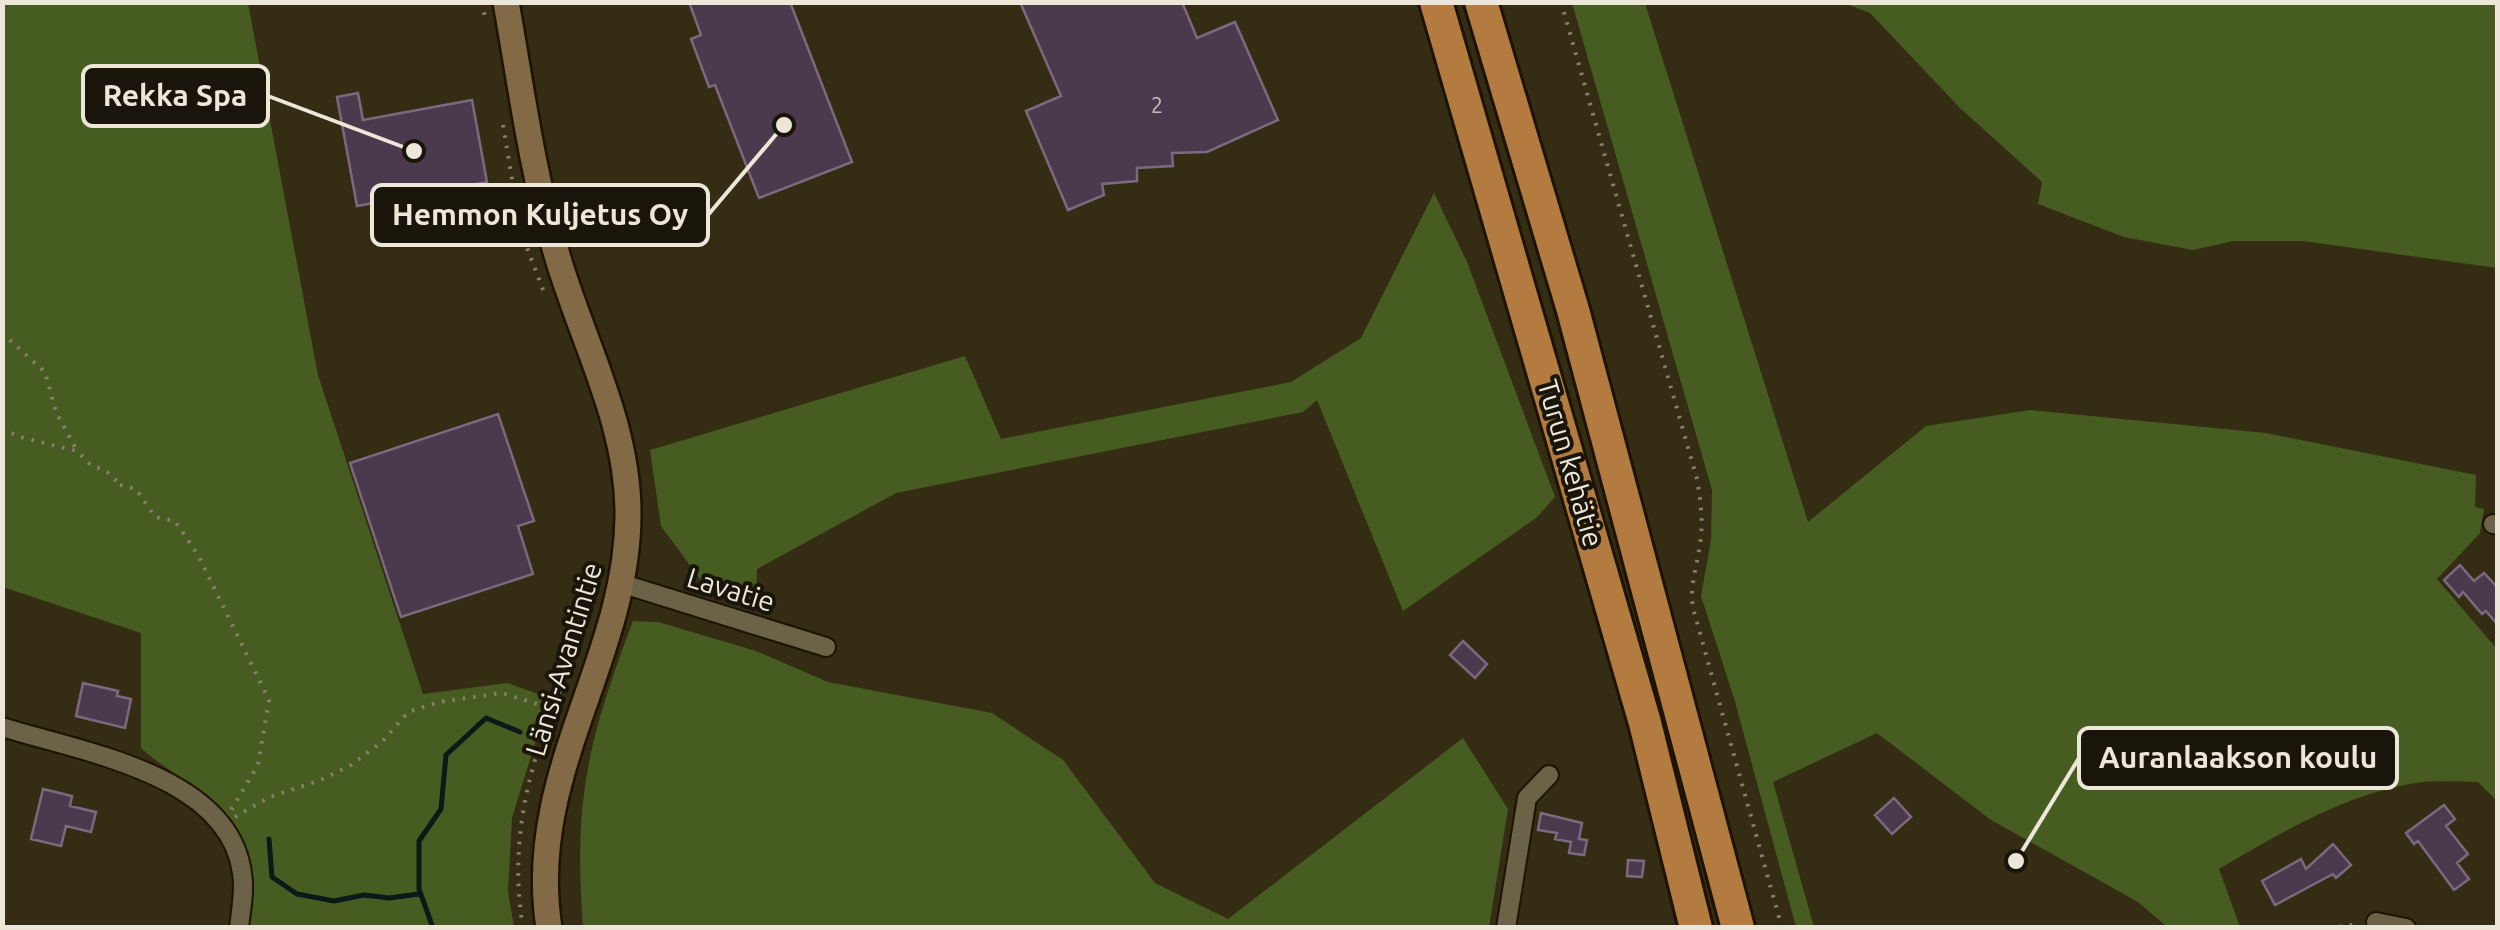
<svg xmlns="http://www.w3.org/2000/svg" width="2500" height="930" font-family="Ubuntu,sans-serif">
	<rect width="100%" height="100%" fill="#352c14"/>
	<path fill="#475c21" d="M3 3H248L318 375 423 694 507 683 549 698 512 818 508 891 514 927H246C257 879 251 832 210 799 187 780 163 768 141 748V633L3 587Z
		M1572 3H1645L1808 522 1926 426 2030 410 2266 433 2476 475 2475 507 2484 509 2480 533 2437 579 2497 649V801L2478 782C2458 782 2436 780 2416 783 2345 794 2281 833 2219 869L2240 927H2167L2138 902 1991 820 1877 733 1773 782 1814 927H1796L1734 698 1701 596 1711 540 1712 490Z
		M1843 3H2497V268L2303 241H2234L2193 250 2124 237 2038 204 2042 182 1960 108 1870 13Z
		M1434 193 1467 262 1555 497 1536 518 1403 611 1317 400 1303 412 896 493 757 569 756 603 703 583 661 526 650 450 965 356 1001 439 1291 382 1361 338Z
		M633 621 658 622 756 651 828 682 992 713 1063 760 1155 883 1228 919 1463 738 1508 809 1489 927H583C580 883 578 839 584 794 591 735 612 677 633 621Z"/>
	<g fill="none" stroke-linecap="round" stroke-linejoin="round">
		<path stroke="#0b1919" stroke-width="5" d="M269 839 272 877 297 894 334 901 364 895 389 898 419 894
			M433 928 419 889V841L441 809 446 755 486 718 520 732"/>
	</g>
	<path fill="#4b3a4e" stroke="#7c697f" stroke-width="2.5" d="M689 2H790L852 162 759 198 715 85 709 87 691 39 701 35Z
		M1020 2H1182L1197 38 1235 22 1278 120 1207 152 1172 153 1173 166 1137 168V181L1102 184 1104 195 1068 210 1026 111 1061 96Z
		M358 93 363 120 472 100 487 182 357 206 337 97Z
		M498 414 534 521 518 526 533 574 401 617 350 463Z
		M2460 565 2474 581 2484 573 2498 588V625L2486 611 2482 614 2463 592 2459 597 2444 580Z
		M1463 641 1487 664 1475 678 1450 655Z
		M83 683 118 691 117 696 131 699 125 728 76 716Z
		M43 789 72 796 70 806 96 812 91 832 66 826 61 846 31 839Z
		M1894 798 1911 817 1892 834 1875 815Z
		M2444 805 2455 819 2446 826 2468 854 2457 863 2469 879 2454 890 2418 841 2414 844 2406 833Z
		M1541 813 1582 823 1579 839 1587 840 1584 855 1569 853 1571 842 1555 839 1557 833 1538 830Z
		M2333 844 2351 865 2336 878 2333 874 2275 905 2262 881 2301 859 2306 869Z
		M1628 860 1644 861 1642 877 1627 876Z"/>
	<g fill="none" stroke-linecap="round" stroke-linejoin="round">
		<g stroke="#1d1400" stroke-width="22">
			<path id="street" d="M2493 524 2498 525
				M620 583 826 647
				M2 727C81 752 229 774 242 873 245 891 241 909 239 928
				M2376 922 2406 928
				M1506 928 1527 798 1549 775"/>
		</g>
		<g stroke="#1d1400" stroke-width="30">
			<path id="secondary" d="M506 2C521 86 532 173 557 255 582 341 629 424 628 516 627 661 525 774 549 928"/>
		</g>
		<g stroke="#1d1400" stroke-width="38">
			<path id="highway" d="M1436 2 1645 723 1696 928
				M1481 2 1573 310 1738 928"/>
		</g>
		<path stroke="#88806d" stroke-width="4" stroke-dasharray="2.5 8" stroke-linecap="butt" d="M482 2 485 17
			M1561 2 1697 479C1700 498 1703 517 1701 536 1699 561 1689 583 1693 608L1782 928
			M503 125 521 232 545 295
			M2 333 45 372 56 412 77 451
			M2 429 20 437 77 451 90 464 107 472 121 485
			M120 485 136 489 155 517 175 521 198 555 269 700 258 765 230 812
			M235 817 270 797 321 780 351 765 382 742 408 712 439 702 502 693 553 709
			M523 928C510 849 525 778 554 705 564 681 575 657 583 632
			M2329 928 2359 924"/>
		<use href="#street" stroke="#6c6248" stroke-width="18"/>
		<use href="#secondary" stroke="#826a46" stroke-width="25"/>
		<use href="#highway" stroke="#b47b41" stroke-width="32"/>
	</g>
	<g text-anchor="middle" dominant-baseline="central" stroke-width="8" stroke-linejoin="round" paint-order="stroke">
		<g font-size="22" fill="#c4bcb6">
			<text x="1157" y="104">2</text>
		</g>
		<g font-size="28" fill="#ede7d9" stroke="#19150b">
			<text transform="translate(1571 463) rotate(74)">Turun kehätie</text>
			<text transform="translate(731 589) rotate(17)">Lavatie</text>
			<text transform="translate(563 659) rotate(-73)">Länsi-Avantintie</text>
		</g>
	</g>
	<path fill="none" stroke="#ede7d9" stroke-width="4" d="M414 151L268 96M784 125L708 215M2016 861L2079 758"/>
	<g fill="#ede7d9" stroke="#19150b" stroke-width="4">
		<circle cx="414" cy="151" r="10"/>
		<circle cx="784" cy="125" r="10"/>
		<circle cx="2016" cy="861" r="10"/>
	</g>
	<g fill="#19150b" stroke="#ede7d9" stroke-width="4">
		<rect x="83" y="66" width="185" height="60" rx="10"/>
		<rect x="372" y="185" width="336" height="60" rx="10"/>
		<rect x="2079" y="728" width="318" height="60" rx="10"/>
	</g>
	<g font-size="30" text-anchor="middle" font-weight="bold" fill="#ede7d9">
		<text x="175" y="106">Rekka Spa</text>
		<text x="540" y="225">Hemmon Kuljetus Oy</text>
		<text x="2238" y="768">Auranlaakson koulu</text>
	</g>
	<rect width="2500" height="930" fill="none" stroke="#ede7d9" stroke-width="10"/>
</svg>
